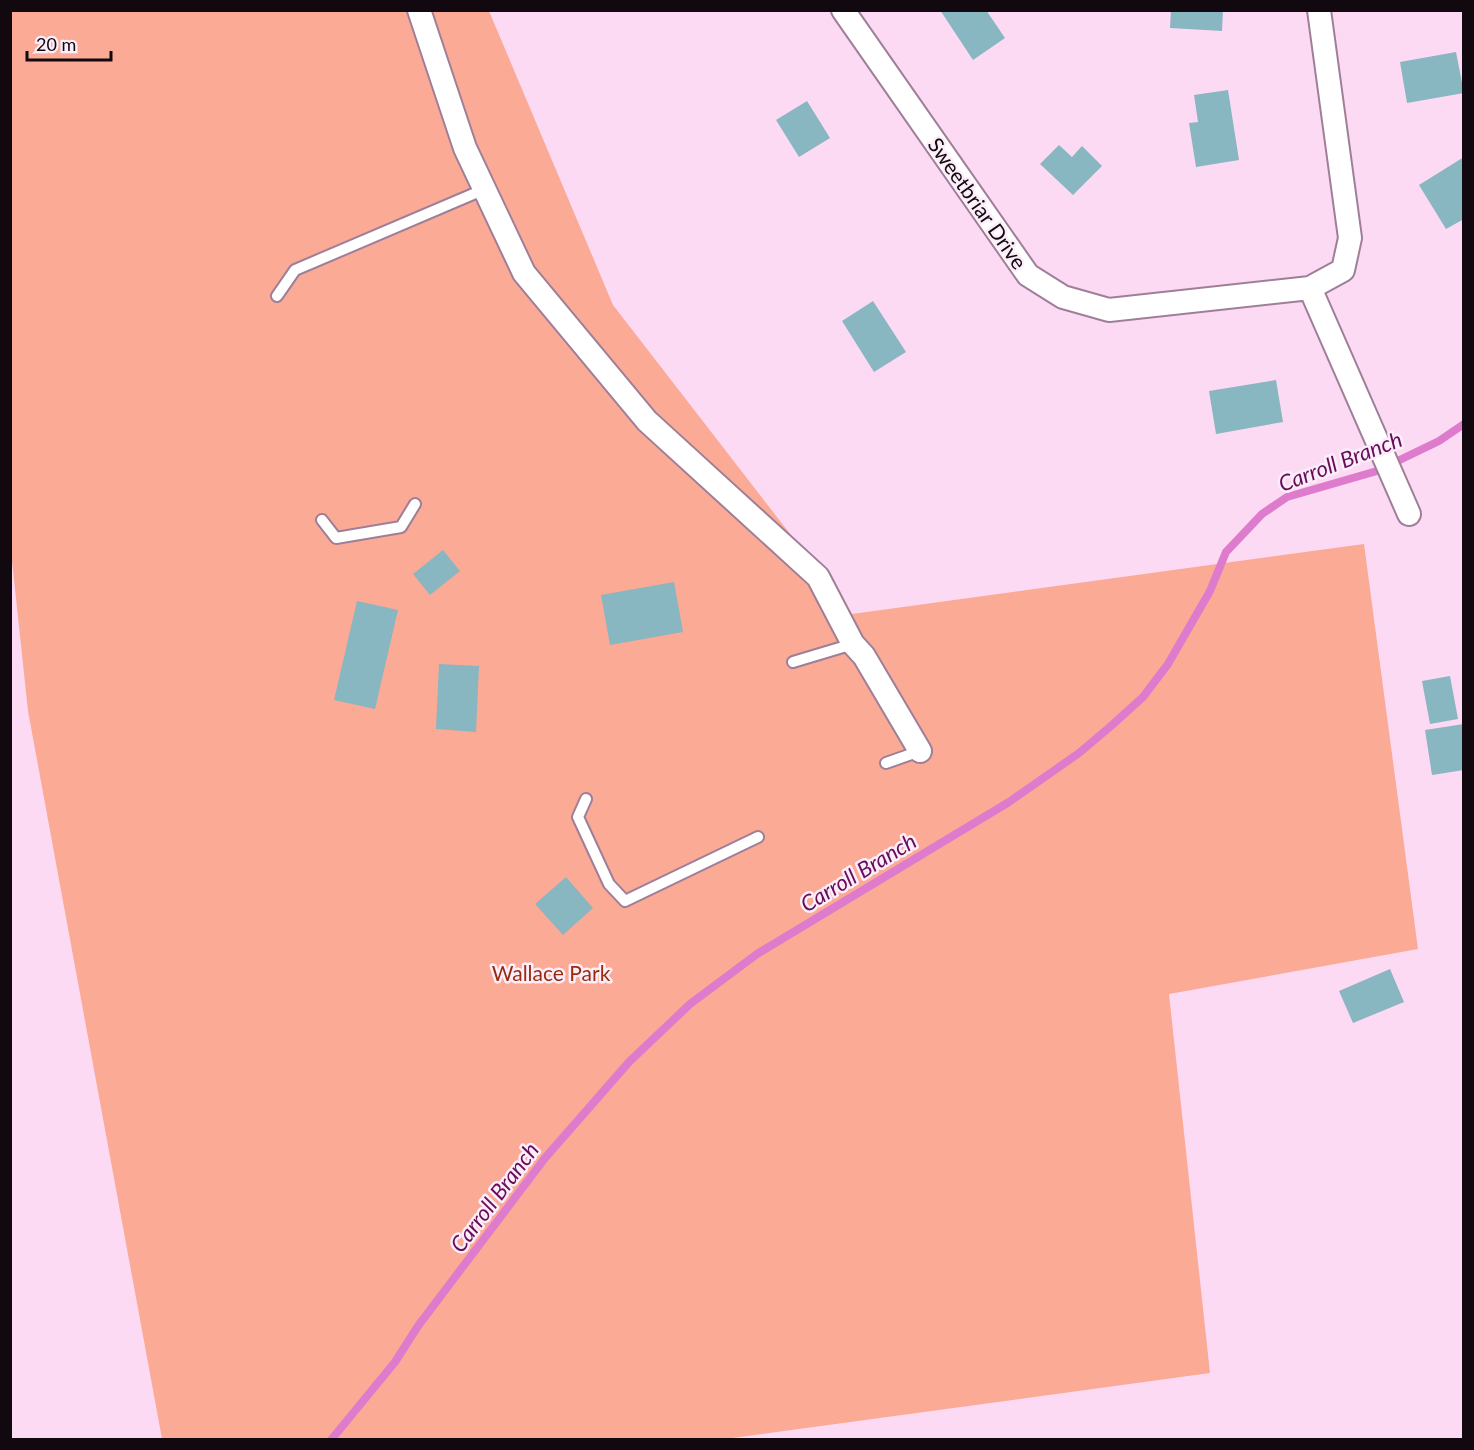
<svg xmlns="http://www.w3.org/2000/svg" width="1474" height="1450" font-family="Lato,sans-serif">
	<rect width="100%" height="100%" fill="#fcdaf4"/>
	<path fill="#fbaa96" d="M10 11H489L613 305 852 614 1364 544 1418 949 1169 994 1210 1373 718 1440 162 1439 28 711 10 542Z"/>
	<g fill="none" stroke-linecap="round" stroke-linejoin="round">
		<path stroke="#df7bcd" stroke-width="8" d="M331 1440 395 1362 418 1326 545 1158 629 1062 690 1004 757 954 1009 802 1079 753 1111 726 1143 697 1168 664 1210 591 1226 552 1262 514 1287 497 1377 471 1439 441 1464 424"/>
	</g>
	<path fill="#88b6c1" d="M940 10H986L1005 38 973 60Z
		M1171 10H1223L1222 31 1170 28Z
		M1456 52 1464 93 1407 103 1400 62Z
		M1228 90 1239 160 1196 167 1189 123 1198 122 1194 95Z
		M807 101 830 138 799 157 776 120Z
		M1059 145 1072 157 1082 146 1102 166 1073 195 1040 164Z
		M1464 157V219L1446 229 1419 185Z
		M873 301 906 352 874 372 842 321Z
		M1276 380 1283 422 1216 434 1209 391Z
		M443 550 460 571 430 595 413 574Z
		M674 582 683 632 610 645 601 595Z
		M357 601 398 610 375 709 334 700Z
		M439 664 479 666 476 732 436 729Z
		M1450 676 1458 719 1430 724 1422 681Z
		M1464 724V770L1432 775 1425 730Z
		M566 877 593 908 563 935 535 904Z
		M1390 969 1404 1002 1353 1023 1339 991Z"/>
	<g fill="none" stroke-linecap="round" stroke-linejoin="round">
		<g stroke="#9f7f98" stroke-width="14">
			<path id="lane" d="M277 296 295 270 485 189
				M322 520 336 538 401 527 415 504
				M793 662 853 644
				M886 763 920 751
				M586 799 578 817 609 884 625 901 758 837"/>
		</g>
		<g stroke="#9f7f98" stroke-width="26">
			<path id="street" d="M419 10 465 148 524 273 647 421 818 577 853 644 864 656 920 751
				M843 10 1028 275 1063 297 1109 310 1310 288 1343 270 1350 238 1319 10
				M1310 288 1409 514"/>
		</g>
		<use href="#lane" stroke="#fff" stroke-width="10"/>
		<use href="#street" stroke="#fff" stroke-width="22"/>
	</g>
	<g text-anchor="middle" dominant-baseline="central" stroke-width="5" stroke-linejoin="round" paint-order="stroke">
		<g font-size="21" fill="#120810" stroke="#fceef9">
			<text transform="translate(978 203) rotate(55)">Sweetbriar Drive</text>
		</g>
		<g font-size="21" fill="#992b0f" stroke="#fceef9">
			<text x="551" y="972">Wallace Park</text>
		</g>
		<g font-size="22" font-style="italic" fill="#680b5d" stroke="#fceef9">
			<text transform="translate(1340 461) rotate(-21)">Carroll Branch</text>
			<text transform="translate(858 872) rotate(-31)">Carroll Branch</text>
			<text transform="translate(494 1197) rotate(-53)">Carroll Branch</text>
		</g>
	</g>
	<rect width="1474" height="1450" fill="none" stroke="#120810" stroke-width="24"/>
	<path d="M27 51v9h84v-9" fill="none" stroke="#120810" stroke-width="3"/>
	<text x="36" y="51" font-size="18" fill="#120810" stroke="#fceef9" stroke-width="4.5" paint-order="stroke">20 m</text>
</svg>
